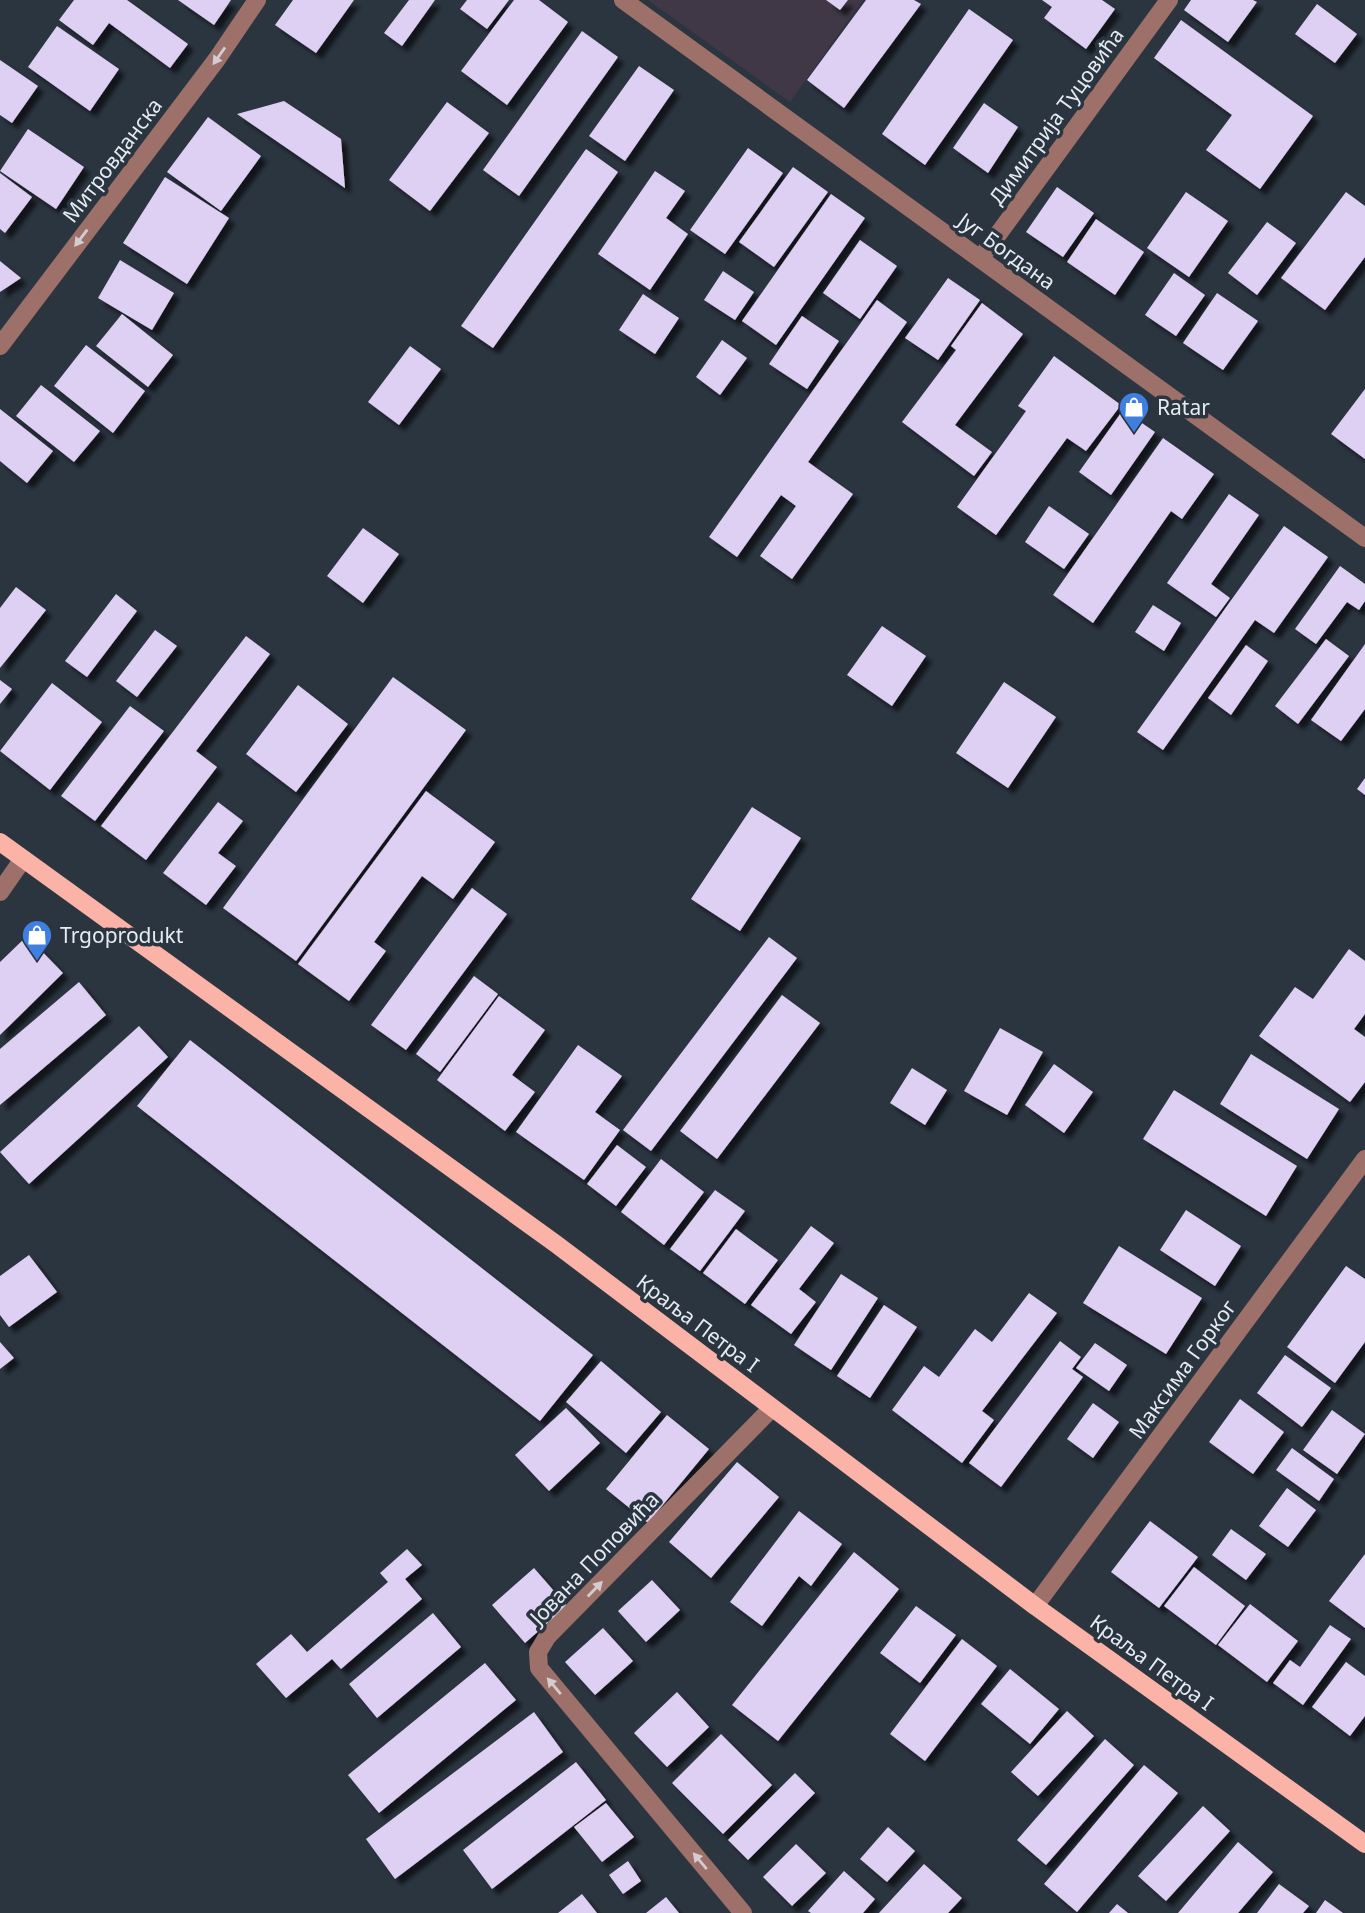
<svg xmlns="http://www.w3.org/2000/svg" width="1365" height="1913" font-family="'Noto Sans',sans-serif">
	<defs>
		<filter id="shadow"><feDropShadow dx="6" dy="6" stdDeviation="2" flood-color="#0009"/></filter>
	</defs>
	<rect width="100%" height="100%" fill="#2b3540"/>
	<path fill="#403747" d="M648 0H863L790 102Z"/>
	<path fill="#ded0f3" filter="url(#shadow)" d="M74 0H127L188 44 170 68 109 23 93 45 59 20Z
		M178 0H231L214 25Z
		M293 0H354L316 53 275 25Z
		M409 0H435L402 46 384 33Z
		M467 0H509L487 29 460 9Z
		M514 0H539L568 22 507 105 461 71Z
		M826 0H848L840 10Z
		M866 0H914L921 4 844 108 807 80Z
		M1042 0H1102L1115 9 1086 49 1044 18 1052 7Z
		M1191 0H1253L1257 2 1228 42 1184 10Z
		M1317 4 1357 34 1335 63 1295 34Z
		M969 9 1013 40 925 165 882 134Z
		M1181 20 1313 116 1260 189 1206 150 1232 115 1154 58Z
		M57 26 119 69 90 111 28 67Z
		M582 31 618 57 519 196 483 170Z
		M0 60 38 86 12 123 0 115Z
		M639 66 674 90 625 161 589 136Z
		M284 101 341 139 345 188 237 114Z
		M447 102 489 133 430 211 389 180Z
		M984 103 1018 127 988 173 953 148Z
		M208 117 261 156 221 211 167 172Z
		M28 129 84 167 56 209 0 171Z
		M748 148 783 173 725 254 690 230Z
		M586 149 618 172 493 348 461 326Z
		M793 167 828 192 774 267 739 242Z
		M655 171 685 191 666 218 688 234 650 290 598 254Z
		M0 173 32 197 5 233 0 229Z
		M165 177 229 218 187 284 123 243Z
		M1057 187 1094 213 1063 257 1026 232Z
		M1186 192 1228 221 1189 277 1147 248Z
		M1346 192 1365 206V257L1325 310 1281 278Z
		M831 194 865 218 776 345 742 321Z
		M1096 219 1144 252 1115 295 1067 262Z
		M1267 222 1296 243 1257 295 1228 273Z
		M860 240 897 266 860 319 823 293Z
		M120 260 174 293 152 330 98 298Z
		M0 261 21 278 0 292Z
		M723 271 754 292 735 320 704 300Z
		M1174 273 1205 295 1176 336 1145 315Z
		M948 278 980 300 938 360 905 338Z
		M1217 293 1258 321 1223 370 1183 343Z
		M643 294 679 318 655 354 619 330Z
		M877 300 907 322 808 462 853 494 792 579 760 556 796 506 781 495 737 557 709 537Z
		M982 303 1023 334 955 425 992 452 974 476 902 422 956 350 951 346Z
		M122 314 173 355 148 387 96 346Z
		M802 316 839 341 807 389 769 364Z
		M722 340 747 358 720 395 696 377Z
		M86 345 145 391 113 433 54 386Z
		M410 346 441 369 399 425 368 402Z
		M1054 356 1121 405 1086 451 1067 438 996 535 957 507 1026 411 1018 406Z
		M41 385 100 431 74 462 16 416Z
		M1365 389V459L1331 434Z
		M0 409 53 451 27 483 0 461Z
		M1123 410 1155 432 1111 495 1079 472Z
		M1163 438 1214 474 1182 519 1171 511 1093 623 1053 595Z
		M1229 494 1259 515 1211 584 1230 598 1216 617 1167 583Z
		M1049 506 1089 534 1064 569 1025 542Z
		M1284 526 1328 557 1274 633 1255 620 1163 750 1137 732Z
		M363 528 399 554 363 603 327 576Z
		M1340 566 1365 584V601L1359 610 1347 602 1316 644 1295 629Z
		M16 587 46 610 0 668V608Z
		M116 594 137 611 87 677 65 661Z
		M1153 605 1181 623 1164 651 1135 632Z
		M882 626 926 656 892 706 847 675Z
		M155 630 177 646 137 697 116 681Z
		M246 636 270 654 196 751 217 767 146 860 101 826Z
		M1326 639 1349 656 1298 724 1275 706Z
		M1365 644V709L1341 741 1311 720Z
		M1246 645 1268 661 1231 715 1208 698Z
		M393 677 466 730 296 961 223 908Z
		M0 680 12 689 0 704Z
		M1004 682 1056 717 1008 788 956 753Z
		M52 683 102 722 50 790 0 751Z
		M298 685 348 724 296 792 246 754Z
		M130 706 164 731 95 821 61 796Z
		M1365 778V795L1357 789Z
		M426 791 495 842 453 899 422 876 374 942 386 951 349 1001 298 964Z
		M218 802 243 821 218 853 236 866 206 905 163 873Z
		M752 807 801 838 740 931 691 899Z
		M472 888 507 914 406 1050 371 1025Z
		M27 936 63 973 0 1035V962Z
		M769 937 797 958 651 1151 623 1130Z
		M1349 949 1365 961V1014L1354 1029 1365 1037V1082L1350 1102 1259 1036 1295 987 1313 999Z
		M474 976 498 994 440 1072 416 1054Z
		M79 982 106 1015 0 1105V1049Z
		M782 995 820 1023 717 1159 680 1131Z
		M499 996 545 1030 512 1075 535 1092 505 1131 437 1080Z
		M139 1026 168 1057 29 1184 0 1152Z
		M1000 1028 1043 1052 1007 1115 964 1091Z
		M190 1040 593 1355 540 1421 137 1106Z
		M578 1045 622 1076 595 1112 620 1130 584 1180 516 1132Z
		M1251 1054 1339 1109 1307 1159 1220 1104Z
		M1054 1064 1093 1092 1064 1133 1025 1105Z
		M912 1068 947 1090 925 1125 890 1103Z
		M1174 1090 1297 1166 1266 1216 1143 1139Z
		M617 1145 646 1167 616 1206 587 1184Z
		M661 1159 704 1192 664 1245 621 1212Z
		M715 1190 745 1211 700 1271 670 1249Z
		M1186 1210 1241 1246 1215 1286 1160 1250Z
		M811 1226 834 1243 799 1289 816 1302 791 1334 751 1305Z
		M736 1229 778 1260 745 1304 703 1273Z
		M1119 1246 1202 1298 1166 1354 1083 1303Z
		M29 1255 57 1292 9 1327 0 1315V1276Z
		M1346 1266 1365 1279V1342L1335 1383 1287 1347Z
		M841 1274 878 1298 831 1370 794 1345Z
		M1029 1293 1057 1313 982 1411 994 1420 962 1463 892 1410 924 1366 939 1377 975 1329 992 1342Z
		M884 1305 917 1327 870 1398 837 1376Z
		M1060 1341 1081 1357 1072 1369 1083 1377 1001 1487 969 1463Z
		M0 1342 14 1358 0 1369Z
		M1095 1343 1127 1365 1109 1391 1076 1368Z
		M1285 1355 1331 1388 1302 1427 1257 1393Z
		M601 1361 661 1412 626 1453 566 1402Z
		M1240 1399 1284 1432 1253 1474 1209 1442Z
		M1093 1403 1119 1422 1093 1458 1067 1439Z
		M566 1408 600 1443 549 1491 515 1455Z
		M1332 1410 1365 1434 1337 1474 1303 1450Z
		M667 1415 709 1449 648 1523 606 1489Z
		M1292 1448 1334 1479 1319 1501 1276 1470Z
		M737 1462 779 1497 711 1578 669 1542Z
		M1287 1488 1316 1510 1288 1547 1259 1526Z
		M799 1511 842 1544 811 1586 799 1576 762 1626 730 1602Z
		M1150 1521 1198 1557 1159 1608 1111 1572Z
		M1231 1529 1266 1554 1246 1580 1212 1555Z
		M407 1549 422 1565 405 1579 422 1599 341 1669 332 1659 286 1698 256 1664 291 1634 307 1652 388 1582 380 1573Z
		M854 1552 899 1589 778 1741 732 1705Z
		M1365 1554V1628L1329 1601Z
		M1194 1567 1245 1606 1216 1645 1164 1606Z
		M534 1568 567 1606 525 1643 492 1605Z
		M652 1580 680 1610 646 1642 618 1611Z
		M1250 1604 1298 1641 1267 1682 1218 1645Z
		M916 1606 956 1635 920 1683 880 1653Z
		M433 1613 461 1647 377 1718 349 1684Z
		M1330 1625 1351 1639 1303 1705 1273 1683 1290 1660 1300 1667Z
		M603 1628 633 1661 595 1695 565 1662Z
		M962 1639 997 1666 925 1761 890 1734Z
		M1346 1662 1365 1676V1716L1350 1736 1312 1707Z
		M485 1663 516 1700 379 1813 348 1775Z
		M1010 1669 1059 1709 1030 1744 981 1704Z
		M677 1692 709 1727 667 1767 634 1733Z
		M1067 1711 1094 1736 1038 1796 1011 1772Z
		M534 1712 563 1752 395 1879 366 1839Z
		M721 1734 772 1785 723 1834 672 1783Z
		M1105 1739 1134 1765 1046 1865 1017 1840Z
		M576 1762 606 1800 492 1889 463 1850Z
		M1144 1765 1178 1793 1077 1912 1044 1884Z
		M795 1773 815 1793 748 1860 728 1840Z
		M606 1803 634 1837 602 1862 574 1827Z
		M1203 1806 1230 1831 1166 1901 1138 1876Z
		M888 1827 915 1851 887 1882 860 1859Z
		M1238 1842 1273 1872 1238 1913H1178Z
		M796 1844 826 1873 792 1906 763 1877Z
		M628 1861 641 1881 623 1894 609 1875Z
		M924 1864 962 1898 948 1913H879Z
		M844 1871 875 1899 863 1913H811L808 1911Z
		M1279 1884 1309 1906 1303 1913H1257Z
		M582 1894 597 1913H558Z
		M666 1897 679 1913H646Z
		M1325 1900 1343 1913H1316Z
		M1117 1904 1128 1913H1109Z"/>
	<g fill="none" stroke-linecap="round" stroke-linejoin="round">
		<path stroke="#9d7169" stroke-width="18" d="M623 0 1365 538
			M980 259 1169 0
			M0 346 217 59 257 0
			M0 892 23 859
			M1035 1606 1365 1159
			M743 1913 539 1668 538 1652 547 1637 772 1408"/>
		<path stroke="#fab3a6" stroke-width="18" d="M0 842 556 1244 1035 1606 1365 1844"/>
	</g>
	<defs><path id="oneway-solid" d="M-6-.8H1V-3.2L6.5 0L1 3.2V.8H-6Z" transform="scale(1.75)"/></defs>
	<g fill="#d3ccd0">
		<use href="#oneway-solid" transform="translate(219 56) rotate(125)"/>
		<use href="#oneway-solid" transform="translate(81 238) rotate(127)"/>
		<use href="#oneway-solid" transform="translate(595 1589) rotate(-46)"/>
		<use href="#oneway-solid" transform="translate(554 1686) rotate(-130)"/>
		<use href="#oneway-solid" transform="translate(700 1861) rotate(-130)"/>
	</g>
	<defs>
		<g id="shop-pin" transform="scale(1.575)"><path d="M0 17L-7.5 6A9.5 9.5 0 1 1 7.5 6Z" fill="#3f7fe0" stroke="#2b3540"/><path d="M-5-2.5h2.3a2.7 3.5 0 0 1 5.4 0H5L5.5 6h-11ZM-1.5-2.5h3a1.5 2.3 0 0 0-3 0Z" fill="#fff"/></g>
	</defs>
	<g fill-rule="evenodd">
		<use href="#shop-pin" x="1134" y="407"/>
		<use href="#shop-pin" x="37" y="935"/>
	</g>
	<g text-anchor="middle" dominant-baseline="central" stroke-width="7" stroke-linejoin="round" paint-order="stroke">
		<g font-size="21" fill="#e5ebf2" stroke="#2b3540">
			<text transform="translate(1056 116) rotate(-54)">Димитрија Туцовића</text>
			<text transform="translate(112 160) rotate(-53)">Митровданска</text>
			<text transform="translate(1007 251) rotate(36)">Југ Богдана</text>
			<text transform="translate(698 1323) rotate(37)">Краља Петра I</text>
			<text transform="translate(1182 1369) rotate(-54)">Максима Горког</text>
			<text transform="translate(594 1558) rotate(-46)">Јована Поповића</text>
			<text transform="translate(1152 1662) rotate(36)">Краља Петра I</text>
		</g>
		<g font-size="21" fill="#e5ebf2" stroke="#2b3540" text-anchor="start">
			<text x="1157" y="407">Ratar</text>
			<text x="60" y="935">Trgoprodukt</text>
		</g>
	</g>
</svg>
